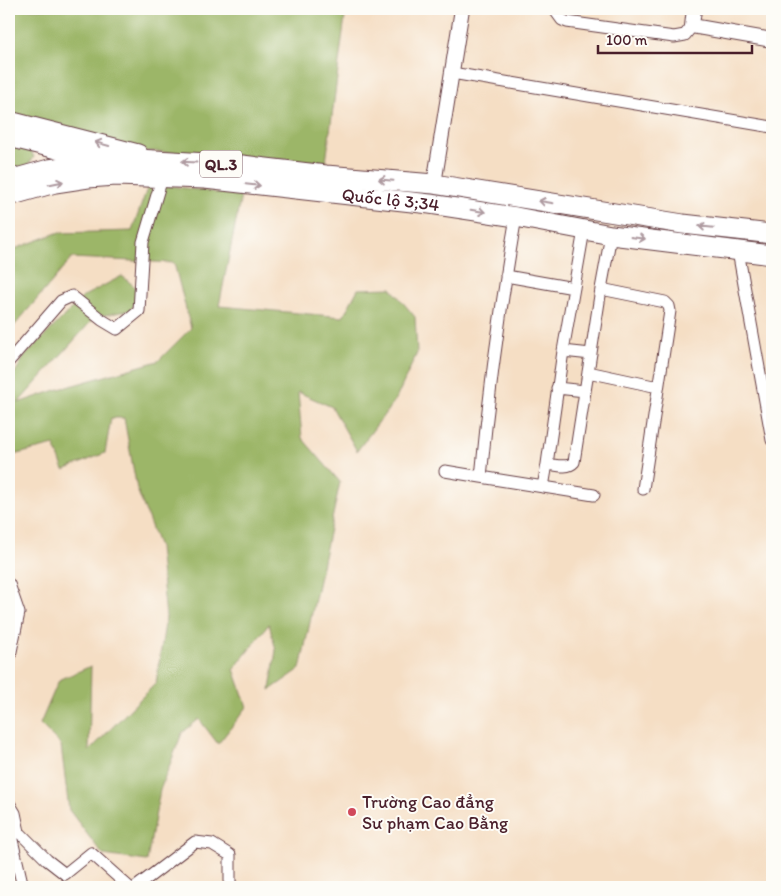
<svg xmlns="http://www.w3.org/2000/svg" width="781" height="896" font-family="Itim,sans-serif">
	<rect width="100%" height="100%" fill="#fdfcf7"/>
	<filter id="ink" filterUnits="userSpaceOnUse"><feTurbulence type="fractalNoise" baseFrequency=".02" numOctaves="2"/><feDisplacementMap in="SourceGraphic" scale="10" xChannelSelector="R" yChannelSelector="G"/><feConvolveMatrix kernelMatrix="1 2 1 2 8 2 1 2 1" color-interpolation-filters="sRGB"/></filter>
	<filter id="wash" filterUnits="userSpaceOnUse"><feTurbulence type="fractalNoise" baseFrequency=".0096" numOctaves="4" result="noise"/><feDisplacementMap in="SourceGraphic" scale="20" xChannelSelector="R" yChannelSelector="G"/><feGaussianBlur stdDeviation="1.12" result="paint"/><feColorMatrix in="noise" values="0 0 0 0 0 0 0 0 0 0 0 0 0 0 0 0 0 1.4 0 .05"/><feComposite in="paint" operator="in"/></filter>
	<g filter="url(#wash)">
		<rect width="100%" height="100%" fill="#f5dec4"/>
		<path fill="#9cb668" stroke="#736a4a" d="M9 9H346L326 162 145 151 9 119Z
			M9 139 30 149 34 157 27 166 9 171Z
			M149 183 241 196 219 306 343 317 358 289 391 288 415 317 417 353 396 399 357 451 332 407 298 392 302 438 340 482 300 669 270 690 276 650 269 624 234 669 247 707 218 744 199 719 182 733 160 790 147 861 103 855 69 810 61 745 40 724 59 680 91 666 89 751 156 683 166 617 159 547 137 489 124 418H111L105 453 64 470 54 445 9 456V383L24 357 84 296 122 276 141 292 131 310 95 317 18 403 56 390 158 361 191 328 174 263 72 258 9 332V251L57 233 132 231Z"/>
	</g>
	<g filter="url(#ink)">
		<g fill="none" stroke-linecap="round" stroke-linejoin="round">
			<g stroke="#643c42" stroke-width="13">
				<path id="minor" d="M554 9 562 20 567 22 674 37 685 35 692 26
					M452 73 772 127
					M516 217C501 303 489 390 481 477L594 495
					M738 251 772 440
					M506 276 574 288
					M601 289 665 302 669 306 670 311 643 489
					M563 351 591 354
					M9 361 61 301 72 296 102 320 117 329 139 311 143 242 162 178
					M588 372 658 387
					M557 388 585 391
					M547 464 563 351 584 230
					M445 471 481 477
					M543 487 547 464C556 465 568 469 574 462L601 289 611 235
					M9 584 19 613 9 661
					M9 803 15 813 19 832 47 860 65 874 91 853 129 887
					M9 827 23 887
					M136 887 195 842 212 844 230 855V883L233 887"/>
			</g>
			<g stroke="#643c42" stroke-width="16">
				<path id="tertiary" d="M694 9 692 26 772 40
					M434 184 462 9"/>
			</g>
			<g stroke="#643c42" stroke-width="21">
				<g id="trunk">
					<path d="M9 121 138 154"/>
					<path d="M9 137 94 158"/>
					<path d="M9 180 49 169 107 161 138 159 242 165 326 175 434 184 683 224 772 234"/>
					<path id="s1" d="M9 196 55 183 88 178 116 176 205 179 430 204 516 217 611 235 772 255"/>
				</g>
			</g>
			<use href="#minor" stroke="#fff" stroke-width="11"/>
			<use href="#tertiary" stroke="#fff" stroke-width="14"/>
			<use href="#trunk" stroke="#fff" stroke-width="19"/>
		</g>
		<defs><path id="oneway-shaft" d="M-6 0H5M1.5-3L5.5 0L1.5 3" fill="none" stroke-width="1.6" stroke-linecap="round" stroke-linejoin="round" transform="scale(1.25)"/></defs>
		<g stroke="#ae9aa0">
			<use href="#oneway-shaft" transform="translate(102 144) rotate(-165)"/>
			<use href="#oneway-shaft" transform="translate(189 162) rotate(-177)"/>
			<use href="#oneway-shaft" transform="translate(386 180) rotate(-175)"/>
			<use href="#oneway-shaft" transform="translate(56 183) rotate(-11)"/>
			<use href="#oneway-shaft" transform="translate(253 185) rotate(6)"/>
			<use href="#oneway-shaft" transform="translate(546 202) rotate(-171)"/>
			<use href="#oneway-shaft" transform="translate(478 211) rotate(9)"/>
			<use href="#oneway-shaft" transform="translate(706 227) rotate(-174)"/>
			<use href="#oneway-shaft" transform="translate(638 238) rotate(7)"/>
		</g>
	</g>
	<circle fill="#d1495b" stroke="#fdfcf7" stroke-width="2" cx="352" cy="812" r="5"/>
	<g text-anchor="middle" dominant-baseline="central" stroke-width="4" stroke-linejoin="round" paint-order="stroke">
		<rect fill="#fdfcf7" stroke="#806168" stroke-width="1" x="200" y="150.5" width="42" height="27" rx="4"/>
		<g font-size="16" font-weight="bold" fill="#4a1f2b">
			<text x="221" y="164">QL.3</text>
		</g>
		<g font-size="18" fill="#4a1f2b" stroke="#fdfcf7">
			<text stroke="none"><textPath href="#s1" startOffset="385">Quốc lộ 3;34</textPath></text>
		</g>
		<g font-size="18" fill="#4a1f2b" stroke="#fdfcf7" text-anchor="start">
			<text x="362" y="802">Trường Cao đẳng<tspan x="362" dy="21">Sư phạm Cao Bằng</tspan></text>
		</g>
	</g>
	<rect width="781" height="896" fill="none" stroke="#fdfcf7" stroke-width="30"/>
	<path d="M598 45v8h154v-8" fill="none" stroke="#4a1f2b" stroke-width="2.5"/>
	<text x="606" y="45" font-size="15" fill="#4a1f2b" stroke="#fdfcf7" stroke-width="4" paint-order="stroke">100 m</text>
</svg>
